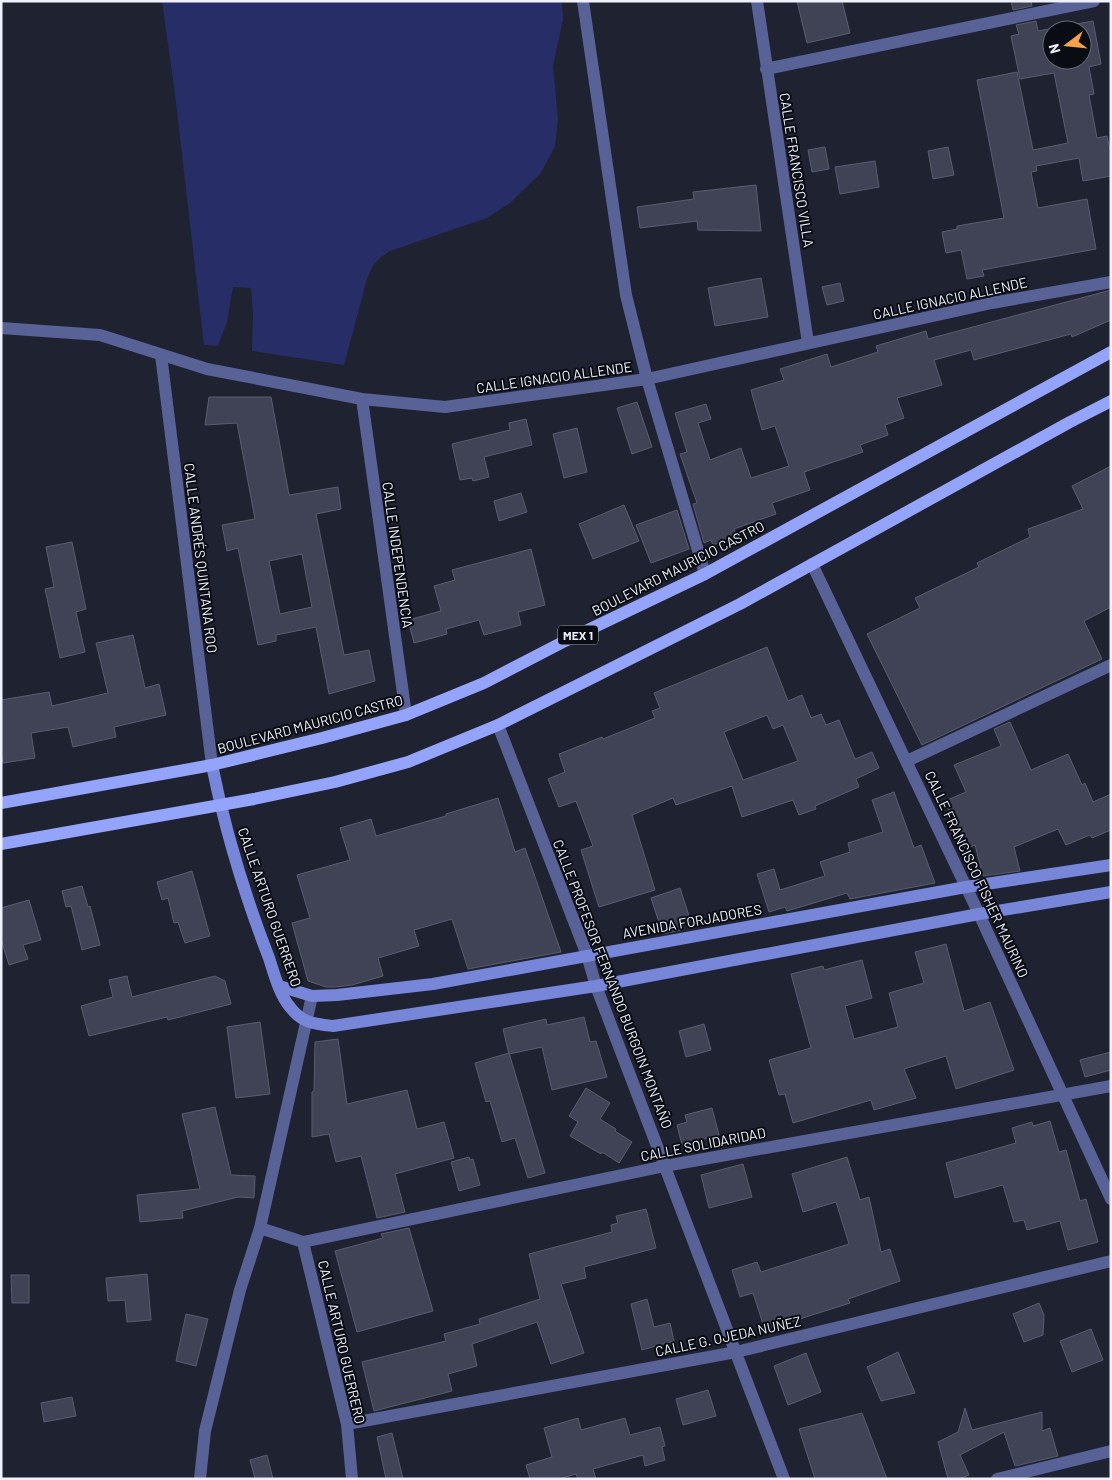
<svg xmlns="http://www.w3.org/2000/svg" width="1112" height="1480" font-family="Barlow,sans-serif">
	<rect width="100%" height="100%" fill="#1f2231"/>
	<path fill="#272d67" d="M162 1H562L563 19 553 66 558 119 555 146 541 173 510 203 487 218 390 251 381 257 373 265 367 279 344 365 252 351 253 314 251 288 233 287 227 322 218 346 204 345 175 94Z"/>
	<path fill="#3f4355" stroke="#595d6f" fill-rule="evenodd" d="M797 1H842L850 33 807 43Z
		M1011 1H1031L1032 6 1013 10Z
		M1036 21 1038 31 1093 21 1101 64 1089 67 1094 94 1089 95 1097 138 1107 136 1111 153V176L1083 181 1079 158 1036 166 1037 171 1031 172 1038 208 1087 199 1096 249 982 270 984 276 967 279 961 250 946 253 942 232 957 229V226L1004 218 977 80 1017 72 1033 150 1068 143 1054 73 1020 79 1011 36 1019 34 1016 25ZM1052 30H1082V60H1052Z
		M825 147 829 169 812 172 808 150Z
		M948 147 954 175 933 179 928 151Z
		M875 161 879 187 840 194 835 167Z
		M756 185 761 231 698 230 697 221 640 228 637 207 694 199 693 192Z
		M761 278 768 317 715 326 708 288Z
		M840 283 844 301 827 305 822 287Z
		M1111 290V320L1072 337 1071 334 974 360 971 350 934 360 942 385 897 398 904 418 885 425 888 435 860 445 863 452 804 472 810 490 772 503 776 514 734 529 737 536 713 545 711 540 704 543 693 504 697 503 680 454 687 452 675 413 706 404 711 419 698 423 710 460 741 448 751 478 789 466 775 426 762 430 751 390 784 380 780 369 827 354 831 367 878 352 876 346 926 331 928 339Z
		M209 397H271L289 495 338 487 341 509 316 514 344 655 369 650 375 681 329 694 316 627 276 635V641L258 645 238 548 227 551 222 525 255 519 237 423 205 425ZM302 554 312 607 280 614 269 561Z
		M637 402 652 447 632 454 617 408Z
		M526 419 532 445 484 457 489 477 473 481 472 478 460 480 452 444 510 430 509 423Z
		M577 428 587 472 564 478 553 434Z
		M1111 466V607L1084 621 1102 659 922 745 867 634 920 608 915 598 979 567 977 563 1030 537 1028 529 1083 509 1072 486Z
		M521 493 527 512 499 521 494 501Z
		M624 505 639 541 593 559 579 524Z
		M677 510 689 549 651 563 636 525Z
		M72 542 86 609 76 612 85 652 60 658 45 589 54 587 46 547Z
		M531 549 545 605 518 612 521 625 484 635 479 620 446 629 447 634 414 643 408 620 441 611 434 586 455 580 452 570Z
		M133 635 145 688 159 684 166 715 114 727 116 737 73 747 68 727 31 733 35 758 3 763 1 752V700L49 692 52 706 108 693 96 643Z
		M767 647 788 701 802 695 811 718 821 714 826 725 839 720 855 759 872 752 879 768 856 779 859 787 815 806 816 809 799 815 793 800 742 817 732 786 676 805 673 798 632 815 655 890 599 907 581 850 593 846 576 801 559 807 548 779 565 772 559 754 602 737 603 739 655 718 652 711 660 708 654 693ZM767 715 773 729 783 725 798 761 743 780 724 732Z
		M1010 722 1031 770 1068 754 1082 785 1085 783 1093 802 1111 794V830L1092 838 1090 835 1066 845 1058 829 1014 847 1020 871 983 876 975 845 965 849 945 801 966 792 954 765 1001 746 994 729Z
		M894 792 914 848 921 845 935 883 850 899 847 893 787 911 785 907 769 912 757 874 774 869 780 890 825 876 820 862 850 852 848 843 883 832 872 800Z
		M498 798 515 852 525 848 561 952 468 969 452 919 414 930 419 946 378 958 383 976 352 985 336 987H326L308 981 292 923 310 918 297 875 350 860 340 828 371 819 376 836 446 816V814Z
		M192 871 210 936 185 943 178 922 174 923 168 898 162 900 157 882Z
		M82 886 88 907 90 906 100 945 82 950 71 906 66 907 62 891Z
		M680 888 691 922 680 926 681 930 663 934 651 898Z
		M29 900 41 940 23 945 28 959 9 965 1 939V908Z
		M946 944 964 1011 990 1002 1014 1070 956 1089 946 1056 904 1069 916 1098 874 1110 871 1100 793 1123 785 1094 779 1095 769 1060 811 1048 791 974 823 966 824 970 862 960 872 998 845 1006 854 1039 898 1027 889 993 924 983 915 952Z
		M127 976 132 997 215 976 225 981 231 1004 168 1020 167 1017 89 1036 81 1006 113 997 109 980Z
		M584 1017 590 1042 596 1041 607 1077 552 1090 542 1047 509 1054 503 1029 546 1019 547 1025Z
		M260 1022 270 1094 236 1098 227 1027Z
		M704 1024 711 1050 686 1057 679 1031Z
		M338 1039 347 1104 407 1090 417 1129 444 1122 454 1158 395 1174 405 1212 377 1218 361 1156 336 1162 329 1134 312 1137V1092L314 1091 315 1042Z
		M1111 1052V1070L1085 1077 1080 1060Z
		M509 1053 545 1173 528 1178 515 1138 502 1142 490 1101 486 1102 475 1063Z
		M586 1088 610 1103 600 1119 616 1129 615 1131 632 1142 619 1163 602 1152 601 1154 570 1136 578 1122 569 1116Z
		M215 1107 231 1175 255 1176 254 1198 238 1197 182 1211 183 1218 140 1222 137 1195 200 1189 182 1114Z
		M712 1108 719 1135 682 1145 677 1125 687 1122 685 1115Z
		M1050 1121 1059 1152 1066 1150 1080 1201 1086 1199 1098 1242 1068 1250 1060 1221 1027 1230 1024 1220 1014 1222 1003 1185 955 1198 946 1163 1016 1143 1012 1128 1032 1122 1033 1126Z
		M469 1157 470 1160 473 1159 480 1185 459 1191 451 1162Z
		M847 1157 860 1200 869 1197 881 1252 890 1249 900 1281 848 1299 850 1303 765 1330 753 1293 740 1297 732 1270 757 1262 761 1272 849 1244 836 1202 803 1212 792 1174Z
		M743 1164 752 1197 709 1208 701 1175Z
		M646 1209 656 1248 584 1267 586 1278 561 1284 584 1353 551 1364 537 1322 472 1344 477 1366 448 1374 452 1391 374 1411 362 1362 446 1341 444 1334 480 1324 479 1319 540 1299 529 1254 612 1232 611 1225 618 1223 616 1216Z
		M409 1228 433 1311 357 1332 335 1251 383 1238 381 1234Z
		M147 1274 151 1320 127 1322 125 1300 108 1301 106 1278Z
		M11 1275H29V1303H12Z
		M647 1299 654 1327 670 1323 674 1341 642 1350 631 1304Z
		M1039 1303 1044 1315 1043 1335 1024 1342 1013 1314Z
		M186 1314 208 1319 196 1366 176 1361Z
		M1091 1329 1103 1360 1072 1372 1060 1341Z
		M898 1352 915 1393 881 1401 867 1367Z
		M806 1353 821 1392 788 1405 774 1366Z
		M708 1390 716 1416 683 1425 676 1399Z
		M72 1397 76 1416 44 1422 41 1403Z
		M965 1408 972 1430 1042 1412V1431L1050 1428 1058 1456 1015 1466 1004 1432 960 1455 969 1475 959 1479H948L938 1442 958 1432Z
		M862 1413 887 1479H815L799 1429Z
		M578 1418 581 1430 625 1418 630 1435 660 1427 665 1446 662 1447 665 1460 645 1466 643 1455 593 1469 596 1479H578L576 1474 559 1479H530L526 1465 552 1457 544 1428Z
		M392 1433 403 1479H386L377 1437Z
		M267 1455 273 1479H255L250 1460Z"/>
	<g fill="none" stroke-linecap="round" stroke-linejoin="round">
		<path stroke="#596297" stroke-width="12" d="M583 1 626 295 647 379 705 574
			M757 1 808 343
			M766 69 1094 1
			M1 328 100 335 207 369 362 399 445 407 647 379 992 303 1111 282
			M161 355 212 765
			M362 399 406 715
			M498 725 587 955 596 986 784 1479
			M907 761 1111 665
			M260 1228 303 1242 665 1166 1111 1086
			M303 1242 347 1424 352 1479
			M347 1424 736 1352 1111 1261
			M200 1479 205 1431 240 1290 260 1228 312 996
			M997 1479 1111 1451"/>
		<path stroke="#596297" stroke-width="12" d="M812 564 979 914 1111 1199"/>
		<path stroke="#7886da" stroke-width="12" d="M212 765C225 830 245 896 269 958 274 973 279 994 290 1007 302 1023 314 1024 333 1026L596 986 979 914 1111 892
			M279 986 312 996 337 995 433 984 966 887 1111 865"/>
		<path stroke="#94a4fb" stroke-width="12" d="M1 803 212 765 322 738 406 715 484 683 565 641 705 574 1111 352
			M1 844 254 799 335 782 408 762 498 725 740 604 1070 422 1111 401"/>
	</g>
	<g text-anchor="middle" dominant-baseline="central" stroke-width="4" stroke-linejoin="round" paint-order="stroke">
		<rect fill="#0a0c13" stroke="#aaadb7" stroke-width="1" x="558" y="625.5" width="40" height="19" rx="4"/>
		<g font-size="12" font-weight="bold" fill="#eff2fd">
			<text x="578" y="635">MEX 1</text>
		</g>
		<g font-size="14" fill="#eff2fd" stroke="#0a0c13">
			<text transform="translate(797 170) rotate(81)">CALLE FRANCISCO VILLA</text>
			<text transform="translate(950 298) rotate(-12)">CALLE IGNACIO ALLENDE</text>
			<text transform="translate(554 377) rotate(-8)">CALLE IGNACIO ALLENDE</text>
			<text transform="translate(398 555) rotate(82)">CALLE INDEPENDENCIA</text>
			<text transform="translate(201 558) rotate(83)">CALLE ANDRÉS QUINTANA ROO</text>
			<text transform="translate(678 568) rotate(-27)">BOULEVARD MAURICIO CASTRO</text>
			<text transform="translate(310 724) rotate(-15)">BOULEVARD MAURICIO CASTRO</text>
			<text transform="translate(977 874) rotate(65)">CALLE FRANCISCO FISHER MAURINO</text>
			<text transform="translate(270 907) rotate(71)">CALLE ARTURO GUERRERO</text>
			<text transform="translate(692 921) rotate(-10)">AVENIDA FORJADORES</text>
			<text transform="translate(613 984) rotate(69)">CALLE PROFESOR FERNANDO BURGOIN MONTAÑO</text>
			<text transform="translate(703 1144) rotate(-11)">CALLE SOLIDARIDAD</text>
			<text transform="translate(728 1336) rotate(-12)">CALLE G. OJEDA NUÑEZ</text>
			<text transform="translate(342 1342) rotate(77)">CALLE ARTURO GUERRERO</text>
		</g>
	</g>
	<rect width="1112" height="1480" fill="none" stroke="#eff2fd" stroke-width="5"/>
	<g transform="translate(1067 45) rotate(254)"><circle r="24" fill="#0a0c13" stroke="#666871"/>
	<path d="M0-4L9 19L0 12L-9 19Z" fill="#f6a246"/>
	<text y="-8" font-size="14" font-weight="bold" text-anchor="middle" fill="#eff2fd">N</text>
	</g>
</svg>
